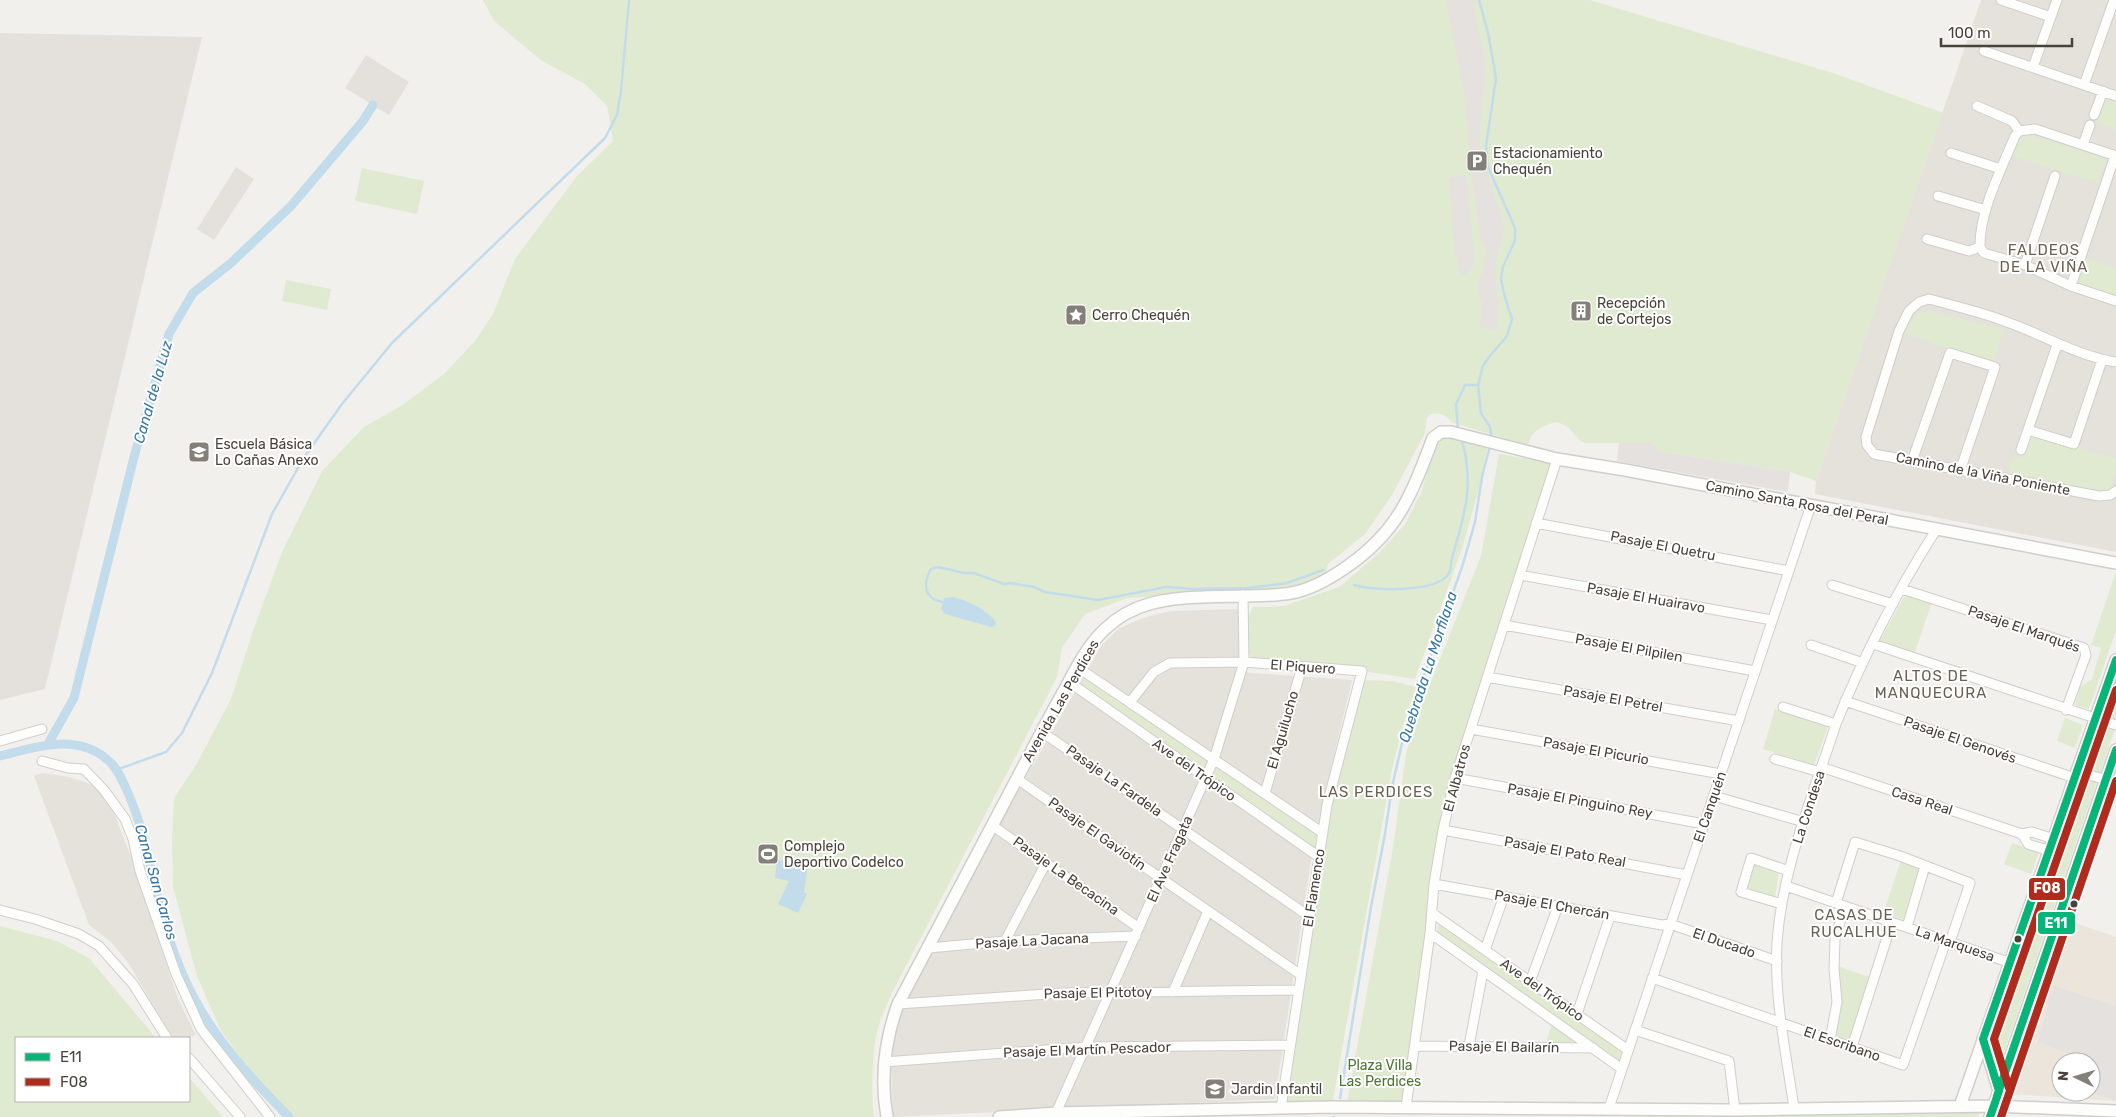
<svg xmlns="http://www.w3.org/2000/svg" width="2116" height="1117" font-family="Rubik,sans-serif">
	<rect width="100%" height="100%" fill="#f2f0ed"/>
	<path fill="#e5e2dc" d="M1981 0H2116V552L1815 494 1816 481Z
		M1239 609 1240 672 1352 680 1328 780 1319 832 1311 861 1275 1099 893 1117 891 1060 893 1041 903 1006 937 946 996 830 1101 646 1118 629 1140 619 1154 615 1171 611Z
		M42 773 70 777 95 786 115 815 134 865 178 999 196 1035 186 1038H174L162 1020 129 964 111 942 89 925 34 776Z"/>
	<path fill="#ece5db" fill-rule="evenodd" d="M2064 919 2116 937V1101L2008 1094ZM2061 1062H2091V1092H2061Z"/>
	<path fill="#e4e1dd" d="M0 33 202 37 45 689 0 700Z
		M366 55 409 82 389 115 345 88Z
		M236 167 254 179 214 240 197 229Z"/>
	<path fill="#e0ead0" d="M483 0H1590L1836 74 1943 113 1816 481 1790 472 1659 451 1652 443H1585C1572 438 1575 426 1555 422 1544 426 1531 430 1529 443L1525 445 1451 422C1446 414 1440 413 1431 414L1427 418 1425 433 1392 495 1365 534 1328 564 1324 579 1290 589 1128 598 1085 614 1062 648 1057 677 894 989C888 1002 882 1015 878 1028 872 1050 871 1095 874 1117H282L220 1029 197 976 173 887 172 836 174 798 196 765 231 699 253 631 282 552 322 471 364 427 401 406 444 374 475 341 493 314 515 259 577 176 613 141 607 106 585 84 542 61 494 21Z
		M2105 98 2116 102V129L2097 123Z
		M2031 135 2106 159 2098 183 2013 156 2018 140Z
		M362 168 424 181 417 214 355 201Z
		M2084 258 2116 268V296L2078 283 2076 279Z
		M286 280 331 289 327 310 282 301Z
		M1933 311 2004 330 1992 364 1904 333 1917 313Z
		M2029 433 2116 458V472L2110 490 2096 492 2008 474 2012 457 2022 459Z
		M1449 435 1488 445 1478 492 1462 549 1415 679 1362 671 1255 662 1249 653V614L1253 607 1284 606 1339 587 1379 553 1405 524 1421 493 1436 444 1442 436Z
		M1499 454 1552 463 1455 764 1404 1104 1347 1103 1393 847 1406 754 1417 717 1481 556Z
		M2116 572V631L2089 709 2075 705 2080 687 2092 679 2101 648 2091 645Z
		M1907 592 1932 602 1914 655 1878 644Z
		M1087 675 1321 834 1319 851 1080 688Z
		M2116 675V726L2003 1055 1990 1043Z
		M1363 680 1392 681 1416 687 1403 725 1392 769 1333 1100 1332 1104 1286 1105 1325 841 1335 790Z
		M1775 709 1828 727 1814 765 1763 749Z
		M2065 718 2083 725 2075 748 2057 741Z
		M2012 843 2039 852 2031 874 2004 864Z
		M1901 860 1923 867 1907 920 1883 914Z
		M1757 863 1779 870 1775 898 1749 891 1747 884 1753 864Z
		M1438 924 1622 1050 1619 1061 1438 936Z
		M0 926 57 941 89 958 156 1038H16V1101H189V1077L223 1117H0Z
		M1838 966 1869 977 1850 1041 1833 1035 1841 1003Z
		M1552 1024 1582 1042 1546 1043Z
		M1980 1111 1978 1117H1618Z"/>
	<path fill="#e4e1de" d="M1446 0H1472L1484 57 1485 69 1479 139 1481 150 1504 228 1495 268 1498 301 1497 330 1480 328 1482 303 1479 295 1478 283 1482 273 1486 249 1481 240 1471 172 1464 93Z
		M1466 175 1475 261 1468 275 1462 276 1458 268V257H1455L1449 178Z
		M1619 443H1652L1659 451 1790 472 1788 492 1617 461Z
		M2054 986 2116 1006V1101L2090 1092 2091 1062 2038 1042 2049 1003 2038 1000 2041 991 2051 994Z"/>
	<path fill="#c2dcec" d="M953 597C967 600 987 610 996 622L995 626 991 627 945 614 941 609 944 598Z
		M777 860 808 865 804 892 807 894 798 913 778 904 789 881 775 878Z"/>
	<g fill="none" stroke-linecap="round" stroke-linejoin="round">
		<path stroke="#c2dcec" stroke-width="2.5" d="M1479 0 1488 33 1496 78 1486 146 1488 167 1515 228V240L1503 267 1501 279 1504 294 1512 319 1507 336 1489 357 1483 366 1478 385 1481 413 1490 427 1491 435
			M1458 431 1456 404 1465 385H1478
			M1354 585C1373 591 1438 593 1449 573 1451 569 1451 562 1452 558 1465 514 1475 483 1461 438
			M942 602C923 598 923 583 931 569L938 567 964 573H974L1004 584 1010 583 1034 587 1045 592 1098 600 1166 587 1193 589 1248 588 1287 583 1323 570
			M116 770 166 752 182 733 212 673 272 514 303 459 342 404 392 343 605 138 617 115 621 91 629 0
			M1340 1098 1371 907 1385 834 1392 787 1405 730 1463 564 1475 522 1482 477 1490 446
			M1333 1117H1334"/>
		<path stroke="#c2dcec" stroke-width="9" d="M48 744 74 698 134 457 169 334 193 293 231 263 291 206 363 121 373 105
			M0 756C36 747 77 732 109 761 118 769 123 782 128 793 145 831 150 870 161 910 166 929 172 949 180 968 203 1026 245 1073 289 1117"/>
		<g stroke="#d0cecb" stroke-width="11">
			<path id="minor" d="M2001 0 2051 17
				M1984 51 2116 96
				M2033 67 2057 0
				M2084 85 2114 0
				M1977 106 2012 121 2019 131
				M2094 115 2103 91
				M2019 131 2035 129 2116 156
				M2083 145 2090 125
				M1951 153 2001 169
				M1938 196 1986 210
				M1927 239 1969 251 1980 247
				M1980 247 1984 253 2025 265 2071 286 2116 301
				M1980 247C1979 212 2002 168 2015 136L2019 131
				M2025 265 2055 176
				M2071 286 2115 156
				M2028 430 2074 444 2102 360
				M2021 450 2057 345
				M1912 461 1950 353 1995 367 1960 471
				M2116 491 2110 495 2099 496 1874 454 1867 445 1866 437 1899 331 1909 311 1919 302 1929 299C1954 306 1982 312 2007 322 2044 335 2077 356 2116 362
				M1536 523 1789 571
				M1520 575 1772 620
				M1832 585 1893 604
				M1902 589 2084 648 2086 655 2066 710
				M1504 625 1755 671
				M1873 644 2116 725
				M1811 645 1863 663
				M1077 667 1323 833
				M1487 677 1739 721
				M1069 682 1319 857
				M1845 701 2075 778
				M1130 702 1154 672 1170 663 1244 662 1362 671 1327 805 1281 1108
				M1783 707 1836 724
				M1471 729 1721 774
				M1042 732 1310 917
				M0 741 42 729
				M1775 759 1820 772
				M42 761 68 768 84 769 104 790 125 819 133 839 140 871 176 974 201 1029 270 1117
				M1821 767 2022 834 2032 832 2054 839
				M2077 771 2116 783
				M1455 778 1704 824
				M1017 779 1301 975
				M1265 793 1302 667
				M1714 796 1804 822
				M993 826 1139 928
				M1443 830 1687 875
				M2022 834 2028 844 2050 851
				M1434 884 1662 925 1670 924 1777 961
				M1786 886 2011 963
				M1836 903 1855 842 1900 856 1970 883 1950 942
				M1782 904 1741 892 1751 858 1789 871
				M0 910 35 919 79 934 99 946 133 984 167 1038
				M1432 913 1628 1050
				M1907 927 1925 866
				M1430 933 1622 1069
				M1005 941 1046 863
				M929 948 1005 941 1136 936
				M1485 950 1504 896
				M1652 978 1903 1065 1946 941
				M1530 982 1558 906
				M1173 992 1208 911
				M898 1004 1063 993 1299 990
				M1577 1014 1610 916
				M1635 1030 1729 1061 1735 1110
				M1830 1040 1837 1002 1834 969 1835 939 1845 906
				M1415 1046 1593 1048
				M1469 1046 1483 971
				M1852 1047 1892 922
				M189 1058 240 1117
				M884 1062 1086 1047 1290 1045
				M1406 1107 1430 933 1434 884 1443 830 1455 778 1557 459
				M1609 1108 1811 505
				M1794 1108C1786 1053 1774 998 1777 943 1782 868 1813 795 1836 724 1863 657 1897 591 1936 530
				M1056 1113 1214 759 1244 662 1243 595"/>
		</g>
		<g stroke="#d0cecb" stroke-width="14">
			<path id="tertiary" d="M1983 1039 1999 1091
				M1960 1106 2116 660
				M887 1117C880 1078 885 1040 898 1004 943 920 987 836 1031 752 1042 731 1053 710 1065 689 1076 668 1087 646 1105 629 1132 603 1166 598 1202 597 1232 595 1262 598 1291 593 1310 590 1329 579 1345 568 1398 532 1411 496 1433 438L1441 432H1451L1557 459 1625 470 2116 563
				M999 1117 1056 1113 1330 1107 1735 1110 1993 1106 2116 1111
				M1990 1117 2116 750"/>
		</g>
		<use href="#minor" stroke="#fdfdfc" stroke-width="9"/>
		<use href="#tertiary" stroke="#fdfdfc" stroke-width="11"/>
		<g stroke="#fff" stroke-width="11">
			<path id="bus-1" d="M1997 1096 2116 750
				M1990 1117 1999 1091 1983 1039 2116 660"/>
		</g>
		<g stroke="#fff" stroke-width="11">
			<path id="bus-2" d="M2009 1088 1994 1039 2116 690
				M2001 1117 2116 781"/>
		</g>
		<use href="#bus-1" stroke="#07b578" stroke-width="8"/>
		<use href="#bus-2" stroke="#af2b1e" stroke-width="8"/>
	</g>
	<defs>
		<g id="parking-square" transform="scale(1.125)"><rect x="-9" y="-9" width="18" height="18" rx="4" fill="#847f78" stroke="#fff"/><path d="M-3.5-5.5H1a3.5 3.5 0 0 1 0 7H-1V5.5H-3.5ZM-1-3.4V-.6H.8a1.4 1.4 0 0 0 0-2.8Z" fill="#fff"/></g>
		<g id="building-square" transform="scale(1.125)"><rect x="-9" y="-9" width="18" height="18" rx="4" fill="#847f78" stroke="#fff"/><path d="M-4-6H4V6H1V3H-1V6H-4ZM-2.5-4.3h1.7v1.8h-1.7ZM.8-4.3h1.7v1.8H.8ZM-2.5-1h1.7V.8h-1.7ZM.8-1h1.7V.8H.8Z" fill="#fff"/></g>
		<g id="sight-square" transform="scale(1.125)"><rect x="-9" y="-9" width="18" height="18" rx="4" fill="#847f78" stroke="#fff"/><path d="M0-6L1.8-2.2L6-1.7L2.9 1.2L3.7 5.4L0 3.3L-3.7 5.4L-2.9 1.2L-6-1.7L-1.8-2.2Z" fill="#fff"/></g>
		<g id="school-square" transform="scale(1.125)"><rect x="-9" y="-9" width="18" height="18" rx="4" fill="#847f78" stroke="#fff"/><path d="M0-5L7-2L0 1L-7-2ZM-4 1L0 2.5L4 1V4Q0 6-4 4Z" fill="#fff"/></g>
		<g id="stadium-square" transform="scale(1.125)"><rect x="-9" y="-9" width="18" height="18" rx="4" fill="#847f78" stroke="#fff"/><path d="M0-5a6.5 5 0 1 0 0 10a6.5 5 0 1 0 0-10ZM-3.5-1.8h7v3.6h-7Z" fill="#fff"/></g>
	</defs>
	<g fill-rule="evenodd">
		<use href="#parking-square" x="1477" y="161"/>
		<use href="#building-square" x="1581" y="311"/>
		<use href="#sight-square" x="1076" y="315"/>
		<use href="#school-square" x="199" y="452"/>
		<use href="#stadium-square" x="768" y="854"/>
		<use href="#school-square" x="1215" y="1089"/>
	</g>
	<g fill="#484239" stroke="#fff" stroke-width="2">
		<circle cx="2074" cy="904" r="4.5"/>
		<circle cx="2018" cy="939" r="4.5"/>
	</g>
	<g text-anchor="middle" dominant-baseline="central" stroke-width="4" stroke-linejoin="round" paint-order="stroke">
		<g font-size="14" fill="#484239" stroke="#fff" text-anchor="start">
			<text x="1493" y="153">Estacionamiento<tspan x="1493" dy="16">Chequén</tspan></text>
			<text x="1597" y="303">Recepción<tspan x="1597" dy="16">de Cortejos</tspan></text>
			<text x="1092" y="315">Cerro Chequén</text>
			<text x="215" y="444">Escuela Básica<tspan x="215" dy="16">Lo Cañas Anexo</tspan></text>
			<text x="784" y="846">Complejo<tspan x="784" dy="16">Deportivo Codelco</tspan></text>
			<text x="1231" y="1089">Jardin Infantil</text>
		</g>
		<g font-size="14" fill="#484239" stroke="#fff">
			<text transform="translate(1983 474) rotate(11)">Camino de la Viña Poniente</text>
			<text transform="translate(1797 503) rotate(11)">Camino Santa Rosa del Peral</text>
			<text transform="translate(1663 546) rotate(11)">Pasaje El Quetru</text>
			<text transform="translate(1646 598) rotate(10)">Pasaje El Huairavo</text>
			<text transform="translate(2024 629) rotate(19)">Pasaje El Marqués</text>
			<text transform="translate(1629 648) rotate(10)">Pasaje El Pilpilen</text>
			<text transform="translate(1303 667) rotate(4)">El Piquero</text>
			<text transform="translate(1613 699) rotate(10)">Pasaje El Petrel</text>
			<text transform="translate(1061 701) rotate(-60)">Avenida Las Perdices</text>
			<text transform="translate(1283 730) rotate(-74)">El Aguilucho</text>
			<text transform="translate(1960 740) rotate(19)">Pasaje El Genovés</text>
			<text transform="translate(1596 751) rotate(10)">Pasaje El Picurio</text>
			<text transform="translate(1194 770) rotate(35)">Ave del Trópico</text>
			<text transform="translate(1457 778) rotate(-75)">El Albatros</text>
			<text transform="translate(1114 781) rotate(35)">Pasaje La Fardela</text>
			<text transform="translate(1580 801) rotate(10)">Pasaje El Pinguino Rey</text>
			<text transform="translate(1922 801) rotate(18)">Casa Real</text>
			<text transform="translate(1710 807) rotate(-71)">El Canquén</text>
			<text transform="translate(1809 807) rotate(-72)">La Condesa</text>
			<text transform="translate(1097 834) rotate(35)">Pasaje El Gaviotín</text>
			<text transform="translate(1565 852) rotate(10)">Pasaje El Pato Real</text>
			<text transform="translate(1170 859) rotate(-66)">El Ave Fragata</text>
			<text transform="translate(1066 876) rotate(35)">Pasaje La Becacina</text>
			<text transform="translate(1314 888) rotate(-81)">El Flamenco</text>
			<text transform="translate(1552 905) rotate(10)">Pasaje El Chercán</text>
			<text transform="translate(1032 941) rotate(-3)">Pasaje La Jacana</text>
			<text transform="translate(1724 943) rotate(19)">El Ducado</text>
			<text transform="translate(1955 944) rotate(19)">La Marquesa</text>
			<text transform="translate(1542 990) rotate(35)">Ave del Trópico</text>
			<text transform="translate(1098 993) rotate(-1)">Pasaje El Pitotoy</text>
			<text transform="translate(1842 1044) rotate(19)">El Escribano</text>
			<text transform="translate(1504 1047) rotate(1)">Pasaje El Bailarín</text>
			<text transform="translate(1087 1050) rotate(-2)">Pasaje El Martín Pescador</text>
		</g>
		<g font-size="14" fill="#4c7630" stroke="#fff">
			<text x="1380" y="1065">Plaza Villa<tspan x="1380" dy="16">Las Perdices</tspan></text>
		</g>
		<g font-size="15" letter-spacing="1" fill="#6a6051" stroke="#fff">
			<text x="2044" y="250">FALDEOS<tspan x="2044" dy="17">DE LA VIÑA</tspan></text>
			<text x="1931" y="676">ALTOS DE<tspan x="1931" dy="17">MANQUECURA</tspan></text>
			<text x="1376" y="792">LAS PERDICES</text>
			<text x="1854" y="915">CASAS DE<tspan x="1854" dy="17">RUCALHUE</tspan></text>
		</g>
		<g font-size="15" font-style="italic" fill="#3879a5" stroke="#fff">
			<text transform="translate(153 392) rotate(-74)">Canal de la Luz</text>
			<text transform="translate(1428 667) rotate(-72)">Quebrada La Morfilana</text>
			<text transform="translate(156 882) rotate(74)">Canal San Carlos</text>
		</g>
	</g>
	<g stroke="#fff" stroke-width="2">
		<rect x="2028" y="877" width="38" height="24" rx="5" fill="#af2b1e"/>
		<rect x="2037" y="911" width="39" height="24" rx="5" fill="#07b578"/>
	</g>
	<g font-size="14" text-anchor="middle" font-weight="bold" fill="#fff">
		<text x="2047" y="893">F08</text>
		<text x="2056" y="928">E11</text>
	</g>
	<rect x="15" y="1037" width="175" height="65" fill="#ffffff" stroke="#b6b3b0"/>
	<rect x="25" y="1053" width="25" height="8" fill="#07b578" stroke="#b6b3b0"/>
	<text x="60" y="1062" font-size="15" fill="#484239">E11</text>
	<rect x="25" y="1078" width="25" height="8" fill="#af2b1e" stroke="#b6b3b0"/>
	<text x="60" y="1087" font-size="15" fill="#484239">F08</text>
	<g transform="translate(2076 1077) rotate(275)"><circle r="24" fill="#ffffff" stroke="#b6b3b0"/>
	<path d="M0-4L9 19L0 12L-9 19Z" fill="#847f78"/>
	<text y="-8" font-size="14" font-weight="bold" text-anchor="middle" fill="#484239">N</text>
	</g>
	<path d="M1941 38v8h131v-8" fill="none" stroke="#484239" stroke-width="2.5"/>
	<text x="1948" y="38" font-size="15" fill="#484239" stroke="#ffffff" stroke-width="4" paint-order="stroke">100 m</text>
</svg>
